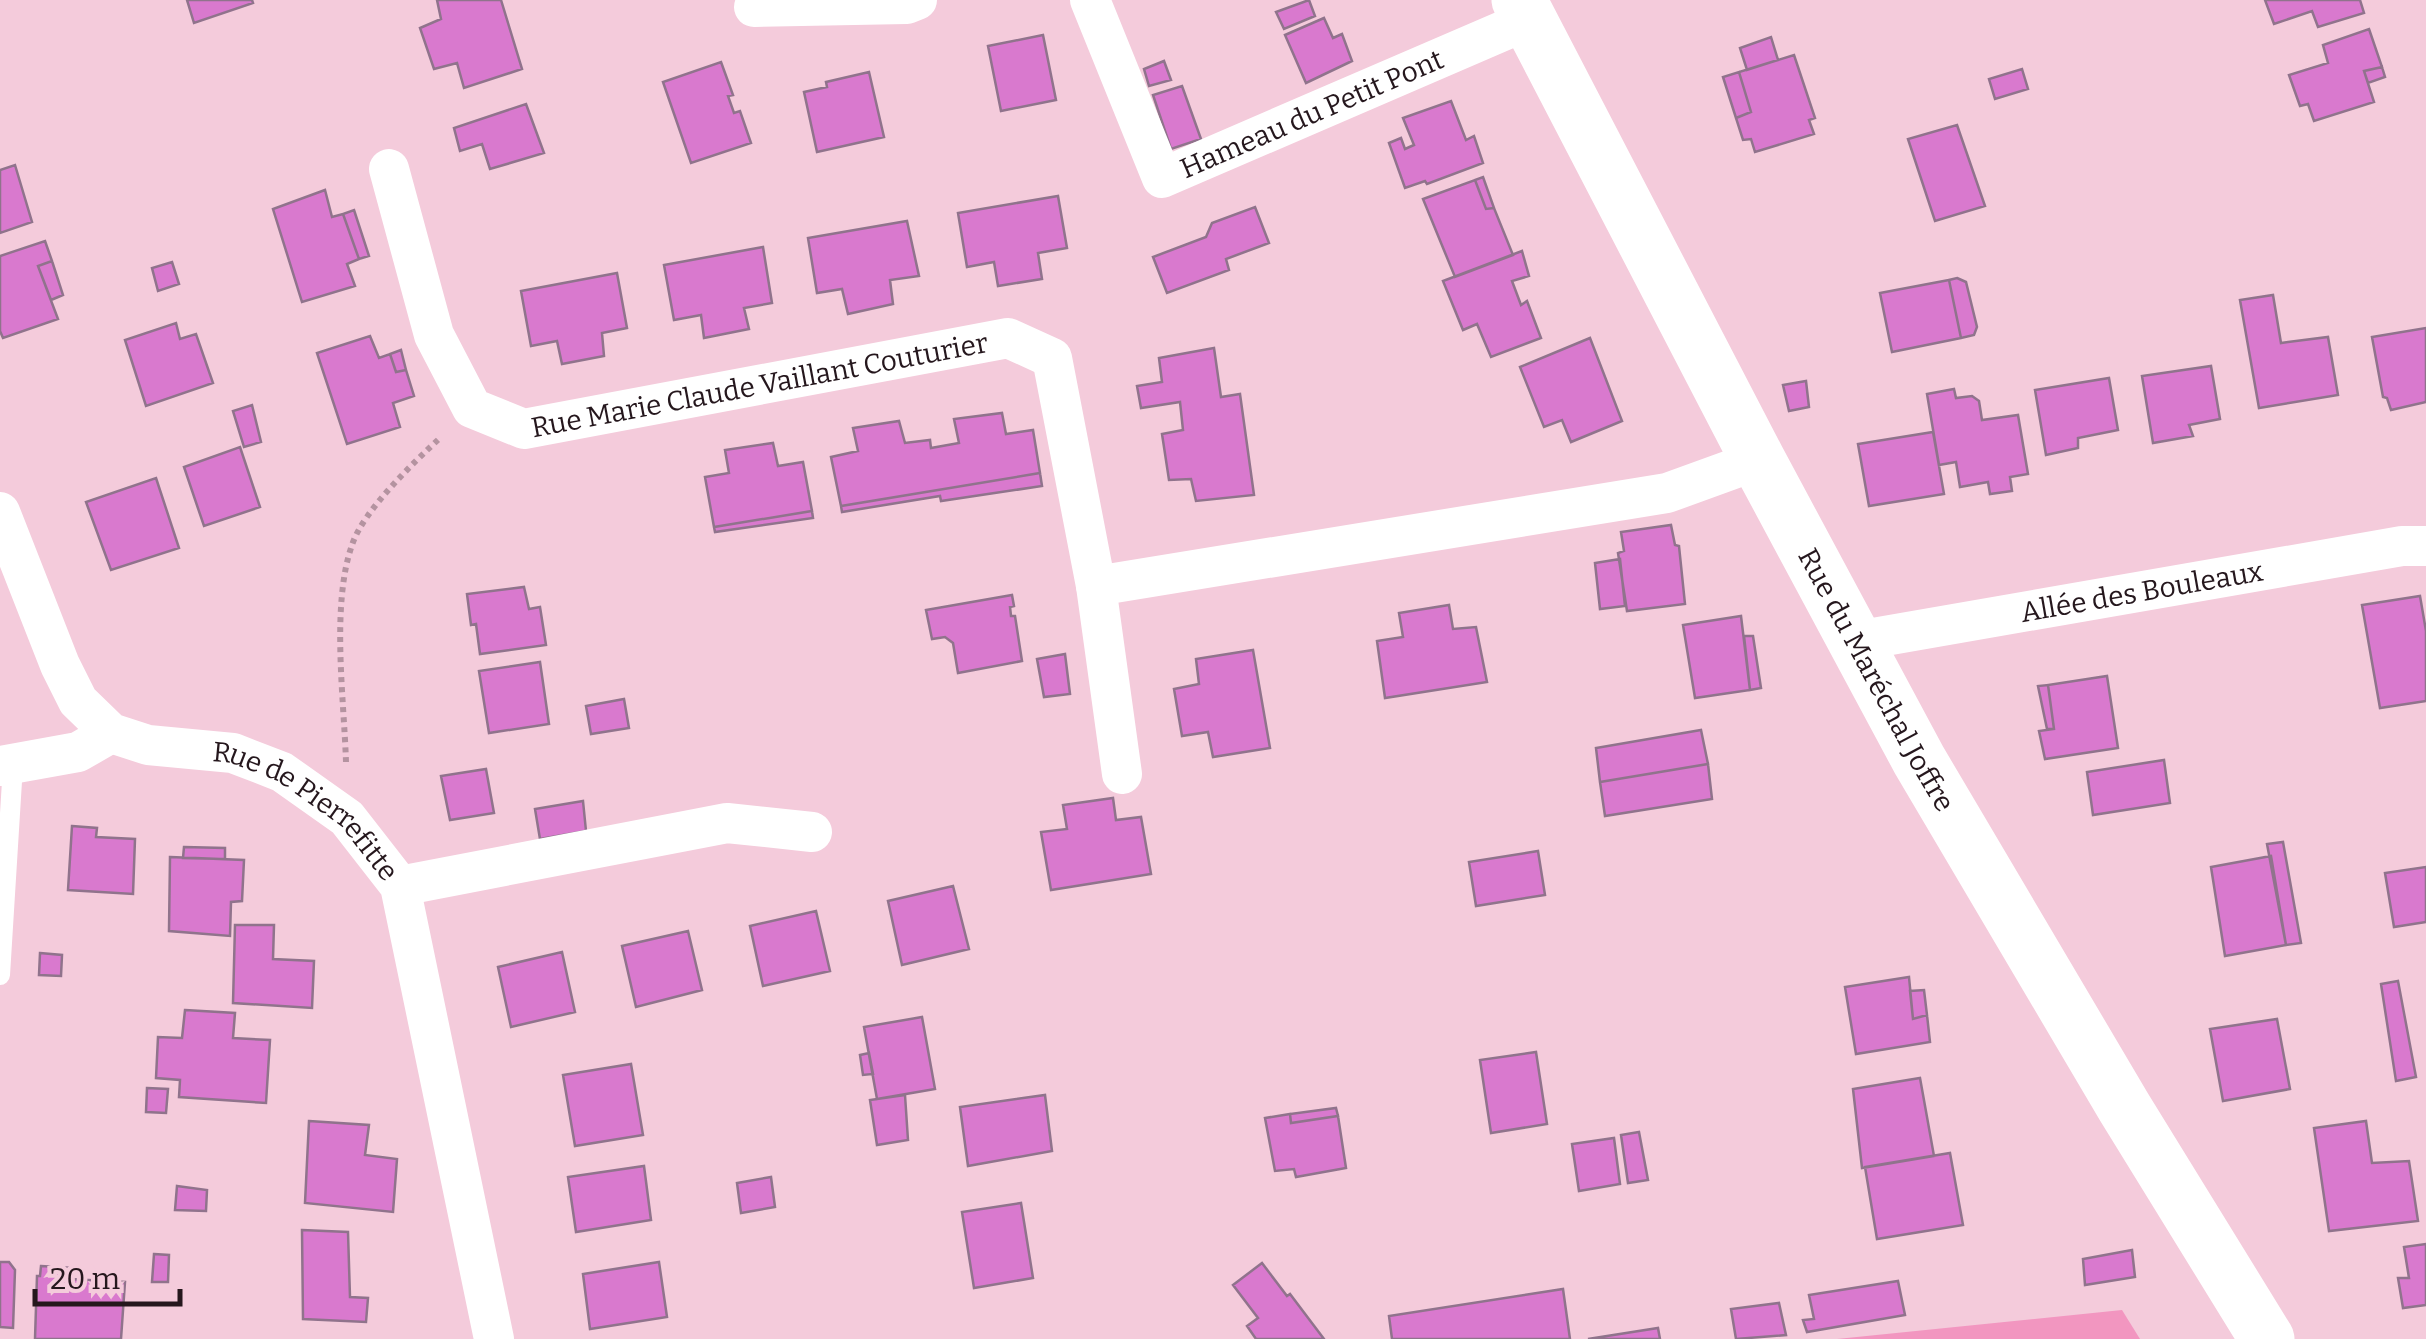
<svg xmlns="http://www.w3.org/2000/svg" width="2426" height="1339" font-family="Bitter,serif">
	<rect width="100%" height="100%" fill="#f4cbdb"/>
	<path fill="#f296c0" d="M2122 1310 2140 1339H1837Z"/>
	<path fill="#d979ce" stroke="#90738c" stroke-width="2.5" d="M187 0H252L253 3 194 23Z
		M437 0H501L522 69 464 88 457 63 434 69 420 28 441 19Z
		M1309 0 1315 16 1284 29 1276 12Z
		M2265 0H2360L2364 13 2318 27 2312 11 2274 24Z
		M1324 18 1333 38 1342 34 1352 61 1306 83 1285 35Z
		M2369 29 2382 67 2364 71 2374 102 2314 121 2308 104 2300 106 2289 75 2328 63 2323 45Z
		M1043 35 1056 100 1001 111 988 46Z
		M1771 37 1778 60 1747 70 1740 48Z
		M1794 55 1815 118 1809 120 1814 134 1755 152 1751 139 1743 140 1736 118 1751 112 1739 72Z
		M1164 61 1171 80 1149 86 1144 69Z
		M721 62 733 95 728 96 734 113 740 111 751 143 691 163 663 82Z
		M2382 67 2385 77 2368 83 2364 71Z
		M2022 69 2028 89 1995 99 1989 79Z
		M869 72 884 137 817 152 804 92 827 87 826 82Z
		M1739 72 1751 112 1736 118 1723 77Z
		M1182 86 1201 139 1171 149 1153 95Z
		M1451 101 1466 140 1474 136 1483 163 1427 184 1425 181 1405 188 1389 143 1401 138 1405 149 1414 145 1403 118Z
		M526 104 544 153 490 169 482 144 460 151 454 128Z
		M1957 125 1985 206 1935 221 1908 139Z
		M15 165 32 222 0 233V170Z
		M1483 177 1494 208 1486 209 1475 180Z
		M1475 180 1486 209 1494 208 1513 255 1455 277 1423 199Z
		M325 190 332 217 343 214 359 259 347 264 355 286 302 302 273 209Z
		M1058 196 1067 248 1038 253 1042 279 998 286 994 262 967 267 958 213Z
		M1255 207 1269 243 1226 259 1229 270 1167 293 1153 257 1206 237 1212 223Z
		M354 210 369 256 359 259 343 214Z
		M907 221 919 276 890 280 893 304 848 314 842 289 817 293 808 238Z
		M45 241 52 261 38 266 58 319 3 338 0 331V256Z
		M763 247 772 303 744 308 749 329 704 338 701 315 674 320 664 265Z
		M1522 251 1529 276 1512 281 1521 305 1527 301 1541 338 1491 357 1477 324 1463 330 1443 281Z
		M52 261 63 295 51 300 38 266Z
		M172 262 179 284 158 291 152 268Z
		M617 273 627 328 602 333 604 356 562 364 557 341 531 346 521 291Z
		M1957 278 1966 282 1977 327 1974 335 1961 338 1949 280Z
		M1949 280 1961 338 1892 352 1880 293Z
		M2273 295 2281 343 2328 337 2338 395 2259 408 2240 300Z
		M176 323 180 339 196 334 213 383 146 406 125 340Z
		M2426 328V402L2391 410 2387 398 2383 397 2372 337Z
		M370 336 379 358 390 354 396 372 406 370 414 396 393 403 400 427 347 444 317 353Z
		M1590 338 1622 421 1571 442 1562 420 1544 427 1520 367Z
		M1214 348 1221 397 1240 394 1254 495 1196 501 1191 479 1169 480 1162 434 1183 430 1180 402 1141 408 1137 386 1162 382 1159 358Z
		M401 350 406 370 396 372 390 354Z
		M2211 366 2220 419 2189 425 2193 436 2153 443 2142 376Z
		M2109 378 2118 430 2078 438V448L2046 455 2035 390Z
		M1806 381 1809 407 1789 411 1783 385Z
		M1954 389 1956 398 1972 396 1979 401 1982 420 2018 415 2028 474 2010 477 2012 491 1990 494 1988 482 1960 487 1956 462 1939 465 1927 394Z
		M252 405 261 442 244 447 233 411Z
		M1002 413 1006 434 1033 430 1040 473 841 506 831 457 858 451 853 428 899 421 905 443 930 440 931 448 959 443 954 419Z
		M1933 432 1944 494 1869 506 1858 444Z
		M773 443 778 466 803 462 812 511 714 527 705 477 729 473 725 450Z
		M240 447 260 507 204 526 184 467Z
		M1040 473 1042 486 941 501 940 496 842 512 841 506Z
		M156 478 179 548 111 570 86 502Z
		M812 511 813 518 715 532 714 527Z
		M1671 525 1675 545 1679 546 1685 604 1627 611 1618 553 1624 551 1621 532Z
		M1620 559 1625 606 1600 609 1595 563Z
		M524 587 529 609 540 607 546 645 480 654 476 624 471 625 467 594Z
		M1012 595 1014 606 1010 607 1011 616H1015L1022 661 958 673 953 643 945 637 932 639 926 610Z
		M2420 596 2426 631V701L2380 708 2362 605Z
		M1449 605 1453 629 1476 627 1487 682 1385 698 1377 641 1403 637 1399 613Z
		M1741 616 1750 690 1695 698 1683 625Z
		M1744 636H1753L1761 688 1750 690Z
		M1253 650 1270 748 1213 757 1208 732 1182 736 1174 689 1199 684 1196 659Z
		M1065 654 1070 694 1044 697 1037 659Z
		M540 662 549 724 489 733 479 671Z
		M2107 676 2118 748 2045 759 2039 731 2054 729 2048 685Z
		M2048 685 2054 729H2047L2038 686Z
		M624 699 629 728 591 734 586 706Z
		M1701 730 1708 764 1600 782 1596 748Z
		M2164 760 2170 803 2093 815 2087 772Z
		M1708 764 1712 799 1605 816 1600 782Z
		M486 769 494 813 450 820 441 776Z
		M1113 798 1116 820 1141 817 1151 874 1051 890 1041 832 1067 829 1063 805Z
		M583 801 586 831 540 839 535 809Z
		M72 826 97 828 96 837 135 839 133 894 68 890Z
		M2283 842 2301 943 2286 945 2267 844Z
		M184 847 225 848V859L183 858Z
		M1538 851 1545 895 1476 906 1469 862Z
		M2271 856 2286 945 2225 956 2211 867Z
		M170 857 244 860 242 901 231 902 230 936 169 931Z
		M2426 867V922L2394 927 2385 873Z
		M953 886 969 949 902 965 888 901Z
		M816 911 830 971 763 986 750 926Z
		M235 925H274L273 959 314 961 312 1008 233 1003Z
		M688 931 702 990 636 1007 622 946Z
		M562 952 575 1012 511 1027 498 967Z
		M40 953 62 955 61 976 39 975Z
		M1909 977 1913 1019 1927 1015 1930 1042 1856 1054 1845 987Z
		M2398 981 2416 1077 2396 1081 2381 984Z
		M1924 990 1927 1015 1913 1019 1910 991Z
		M185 1010 235 1013 233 1038 270 1040 266 1103 179 1097 180 1080 156 1078 158 1037 182 1038Z
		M922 1017 935 1089 877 1099 864 1027Z
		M2277 1019 2290 1089 2223 1101 2210 1029Z
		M1536 1052 1547 1124 1491 1133 1480 1060Z
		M869 1053 873 1074 863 1075 860 1055Z
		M631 1064 643 1135 575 1146 563 1075Z
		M1920 1078 1934 1156 1862 1168 1853 1089Z
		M147 1088 168 1089 166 1113 146 1112Z
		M905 1095 908 1140 877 1145 870 1100Z
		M1045 1095 1052 1151 968 1166 960 1107Z
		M1336 1108 1338 1116 1291 1123 1290 1114Z
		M1290 1114 1291 1123 1338 1116 1346 1168 1296 1177 1294 1169 1275 1171 1265 1118Z
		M309 1121 369 1125 365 1155 397 1159 393 1212 305 1203Z
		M2366 1121 2372 1163 2409 1161 2418 1221 2329 1231 2314 1128Z
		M1639 1132 1648 1180 1628 1183 1621 1135Z
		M1614 1138 1620 1184 1579 1191 1572 1144Z
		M1950 1153 1963 1225 1877 1239 1865 1167Z
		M644 1166 651 1220 576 1232 568 1177Z
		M771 1177 775 1207 741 1213 737 1183Z
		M177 1186 207 1190 206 1211 175 1210Z
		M1021 1203 1033 1278 974 1288 962 1212Z
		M302 1230 348 1232 350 1297 368 1298 366 1322 303 1319Z
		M2426 1244V1305L2403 1308 2398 1278H2409L2404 1247Z
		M2132 1250 2135 1277 2085 1285 2083 1259Z
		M154 1254 169 1255 168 1282H152Z
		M0 1262H9L15 1270 13 1328 0 1327Z
		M659 1262 667 1317 590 1329 583 1274Z
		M1262 1263 1287 1296 1290 1294 1324 1339H1256L1247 1326 1258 1318 1233 1285Z
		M41 1266 72 1268 70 1279 125 1282 121 1339H35L37 1276H40Z
		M1898 1281 1905 1315 1807 1332 1803 1320 1814 1319 1809 1295Z
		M1563 1289 1570 1339H1392L1389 1316Z
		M1779 1303 1786 1335 1736 1339 1731 1309Z
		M1658 1328 1660 1339H1588Z"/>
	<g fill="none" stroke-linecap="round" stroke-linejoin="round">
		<path stroke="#b493a0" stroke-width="6" stroke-dasharray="5 5" stroke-linecap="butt" d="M346 762C344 698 331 605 352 545 363 511 413 463 440 438"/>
		<path stroke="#fff" stroke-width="20" d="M0 975 13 765"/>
		<g stroke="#fff" stroke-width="40">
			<path id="s1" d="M1090 0 1162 178 1528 20"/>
			<path d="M754 7 907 4 917 0"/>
			<path id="s2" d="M389 169 434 335 472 408 524 429 1008 338 1052 358 1096 586 1667 493 1758 460"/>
			<path id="s3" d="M0 512 60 665 78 701 111 733 148 745 233 753 282 772 347 818 400 886 494 1339"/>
			<path d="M1096 586 1122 774"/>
			<path id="s4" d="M1856 641 2402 546H2426"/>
			<path d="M0 766 78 752 111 733"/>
			<path d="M400 886 727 823 812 832"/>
		</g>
		<path stroke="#fff" stroke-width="55" id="s5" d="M1519 0 1758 460 1919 760 2124 1107 2267 1339"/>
	</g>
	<g text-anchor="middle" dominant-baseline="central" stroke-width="8" stroke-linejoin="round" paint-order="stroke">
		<g font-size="28" fill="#25171d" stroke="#f4cbdb">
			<text stroke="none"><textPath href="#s1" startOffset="355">Hameau du Petit Pont</textPath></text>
			<text stroke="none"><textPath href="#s2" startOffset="550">Rue Marie Claude Vaillant Couturier</textPath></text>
			<text stroke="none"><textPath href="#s4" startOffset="290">Allée des Bouleaux</textPath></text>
			<text stroke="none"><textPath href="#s5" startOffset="768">Rue du Maréchal Joffre</textPath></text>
			<text stroke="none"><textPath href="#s3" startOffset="468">Rue de Pierrefitte</textPath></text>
		</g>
	</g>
	<path d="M35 1289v15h145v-15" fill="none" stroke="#25171d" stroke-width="5"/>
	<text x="50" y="1289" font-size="30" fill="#25171d" stroke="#f4cbdb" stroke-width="8" paint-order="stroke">20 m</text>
</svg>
